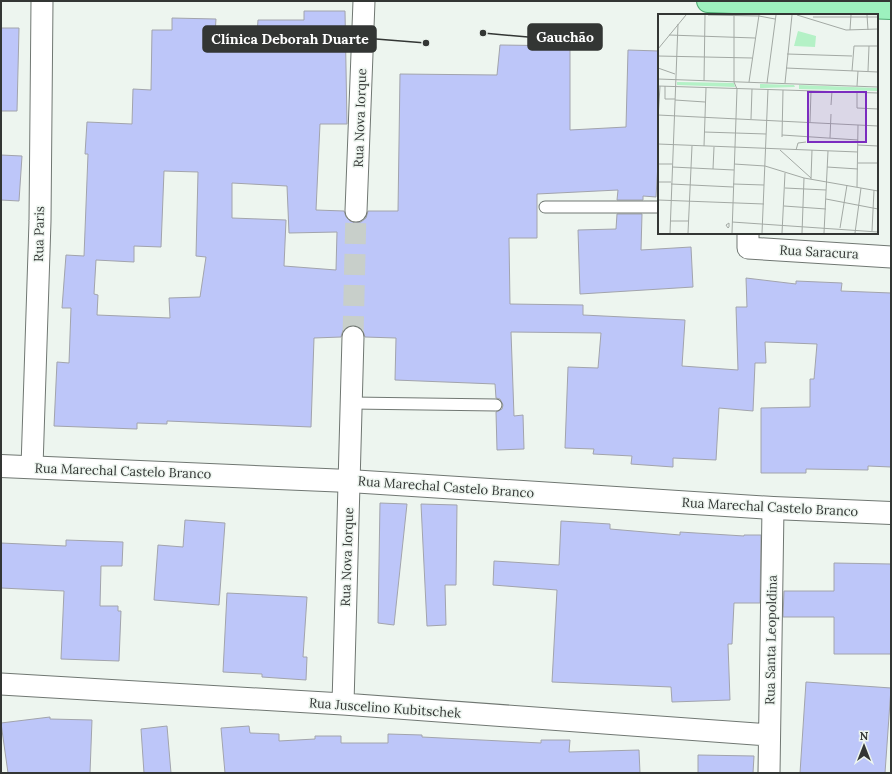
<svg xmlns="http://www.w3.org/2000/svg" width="892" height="774" font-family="Lora,serif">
	<rect width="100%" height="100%" fill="#edf5ef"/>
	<path fill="#bdc6f9" stroke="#a2a4ac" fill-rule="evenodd" d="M304 11H345L347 124H320L316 210 344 211 346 217 350 221 355 223 361 222 366 218 368 211H398L400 74 497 75 500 45 570 46V130L626 127 628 50 659 51V146L656 197 643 196V200H617L618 190 537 194V238H509L510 304 583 305V315L685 320 682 366 738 370 736 307H747L746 278 796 284V281L842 283 841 291 891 293V467L868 466V470L806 469V473H761V408L810 407V379H814L817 344 765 342 766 363H755L753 411 719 408 716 460 673 458V467L631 464 632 456 593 454 594 449 565 448 568 367 598 368 601 333 511 332 514 416 523 415 524 449 497 450 496 412 502 409 503 405 500 399 496 398 495 384 395 380 396 338 365 337 363 331 360 327 354 325 348 326 343 330 341 337 314 338 311 427 167 421V424L137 423V429L54 426 57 362 69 363 71 308H62L66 255 84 256 88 154H85L87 122 132 124 133 89 151 90 152 30H172V18L216 19 215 34 257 35 258 20H304ZM164 171 198 172 196 256 206 257 200 297 169 298 170 318 97 315 98 295 94 294 96 260 134 262V246L161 247ZM232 183 287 186 289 233 337 232 336 270 284 266 286 220 232 218Z
		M1 28H19L17 111H1Z
		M1 155 22 156 19 201 1 200Z
		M617 214H642L641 250 691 247 693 287 580 294 578 230 616 229Z
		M380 503 407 504 394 625 378 623Z
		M421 504 457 505 456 585H445L446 625 427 626Z
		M185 520 225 523 219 605 154 600 158 545 183 547Z
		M561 521 610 524V529L680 535V532L744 536V535H761L760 603H734L732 644H728L730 700 672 702 671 687 552 682 557 590 493 585 494 561 559 565Z
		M66 540 123 542 122 566H101L100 606H118V611H121L119 661 61 659 64 591 1 588V543L66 546Z
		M834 563 891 564V654H834V617H783L784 591H834Z
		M227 593 307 597 303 657H307L306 680 262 677V674L223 672Z
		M806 682 891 688 885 773H800Z
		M50 717V719L92 720 90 773H8L1 723Z
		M167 726 171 773H144L141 729Z
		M249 726 250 733 279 734V741L315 739V736H341V743H388V734L422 735V737L541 743V740H570L569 752 639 750 640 773H225L221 728Z
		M698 755 754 756 753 773H698Z"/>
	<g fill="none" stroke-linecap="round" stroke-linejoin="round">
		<path stroke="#c8cfca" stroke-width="21" stroke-dasharray="21 10" stroke-linecap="butt" d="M353 337 356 211"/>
		<g stroke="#707772" stroke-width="13">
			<path id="service" d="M545 207H659
				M352 403 496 405"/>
		</g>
		<g stroke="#707772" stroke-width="23">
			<path id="minor" d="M356 211 364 1
				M748 233V248L891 257
				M32 467 40 221 42 1
				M1 684 343 704 769 735
				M343 704 353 337
				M769 773 773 508"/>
		</g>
		<g stroke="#707772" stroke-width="24">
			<path id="tertiary" d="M1 466 349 481 773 508 891 513"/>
		</g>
		<g stroke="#4eaa72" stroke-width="24">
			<path id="primary" d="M708 1 891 8"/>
		</g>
		<use href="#service" stroke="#fff" stroke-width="11"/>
		<use href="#minor" stroke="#fff" stroke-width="21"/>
		<use href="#tertiary" stroke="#fff" stroke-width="22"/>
		<use href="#primary" stroke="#9df1be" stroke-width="22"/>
	</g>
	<g text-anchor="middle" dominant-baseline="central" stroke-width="3" stroke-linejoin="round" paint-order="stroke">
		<g font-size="13" fill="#333634" stroke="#edf5ef">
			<text transform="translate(360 118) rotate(-88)">Rua Nova Iorque</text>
			<text transform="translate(39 234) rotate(-89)">Rua Paris</text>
			<text transform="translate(819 252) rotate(3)">Rua Saracura</text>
			<text transform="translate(123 471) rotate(2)">Rua Marechal Castelo Branco</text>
			<text transform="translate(446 487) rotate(4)">Rua Marechal Castelo Branco</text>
			<text transform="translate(770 507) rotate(3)">Rua Marechal Castelo Branco</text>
			<text transform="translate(347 557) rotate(-88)">Rua Nova Iorque</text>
			<text transform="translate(771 640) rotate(-89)">Rua Santa Leopoldina</text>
			<text transform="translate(385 708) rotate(4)">Rua Juscelino Kubitschek</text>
		</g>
	</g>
	<g transform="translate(658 14)">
		<rect width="220" height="220" fill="#edf5ef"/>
		<path d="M19 68 76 69 77 73 19 71ZM102 70 136 71 137 73 102 74ZM141 71 220 74V77L141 75Z" fill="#b4f1c6"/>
		<path d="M140 17 158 22 157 33 136 32Z" fill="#b4f1c6"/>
		<path fill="none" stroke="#a3a9a4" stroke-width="1" d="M50 1 101 2 117 5M139 1 188 16 220 15M209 1 210 16M155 3H220M192 16 193 1M11 21 97 24M0 35 28 1M129 40 194 42M0 42 94 44M0 54 17 60M128 54 220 58M194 57 196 32H220M210 57 211 32M0 65 220 73M46 67 47 1M91 68 101 1M109 69 118 1M127 69 134 1M0 72 220 79M7 72V85H17M199 72 200 57M199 78V94L220 95M17 86 47 88M173 91 174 77M0 101 220 112M0 105 2 72M93 105 94 75M152 108 153 77M46 118 108 120M124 121 200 126M124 123 125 76M172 124 173 100M0 130 200 138M200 131 220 132M46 132 48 74M122 136 153 164M138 136 140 129 148 128M200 149H220M0 150H14M76 150 107 152 146 164 220 177M14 153 76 156M169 153 200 155M55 155 56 133M153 165 154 136M0 168H13M13 170 75 173M75 170 106 171M199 173 200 111M127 174 168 176M168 185 220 195M0 186 106 190M126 192 168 195M12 207H31M74 208 220 218M71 209V213L70 214 68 211ZM182 214 189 171M214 217 216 176M12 219 20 10M30 219 34 132M74 219 79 75 76 68V1M104 219 110 75M124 219 127 159M144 219 146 164M166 219 170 137M197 219 203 174"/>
		<path fill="#7b2cbf" fill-opacity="0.15" stroke="#7b2cbf" stroke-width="2" d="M150 78H208V128H150Z"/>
		<rect width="220" height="220" fill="none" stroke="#333634" stroke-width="2"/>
	</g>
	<path fill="none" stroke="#333634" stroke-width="1.5" d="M483 33L528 37M426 43L376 39"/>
	<g fill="#333634" stroke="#edf5ef" stroke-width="1.5">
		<circle cx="483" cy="33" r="4"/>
		<circle cx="426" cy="43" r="4"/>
	</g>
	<g fill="#333634" stroke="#333634" stroke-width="1.5">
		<rect x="528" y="24" width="74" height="26" rx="4"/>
		<rect x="203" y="26" width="173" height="26" rx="4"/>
	</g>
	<g font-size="14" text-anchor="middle" font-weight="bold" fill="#fff">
		<text x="565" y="42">Gauchão</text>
		<text x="290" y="44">Clínica Deborah Duarte</text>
	</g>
	<rect width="892" height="774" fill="none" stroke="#333634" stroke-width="4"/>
	<g transform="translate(864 746)" stroke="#edf5ef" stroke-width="3" paint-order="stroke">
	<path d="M0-3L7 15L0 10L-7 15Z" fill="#333634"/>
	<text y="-6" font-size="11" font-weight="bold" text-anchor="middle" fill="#333634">N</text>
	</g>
</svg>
